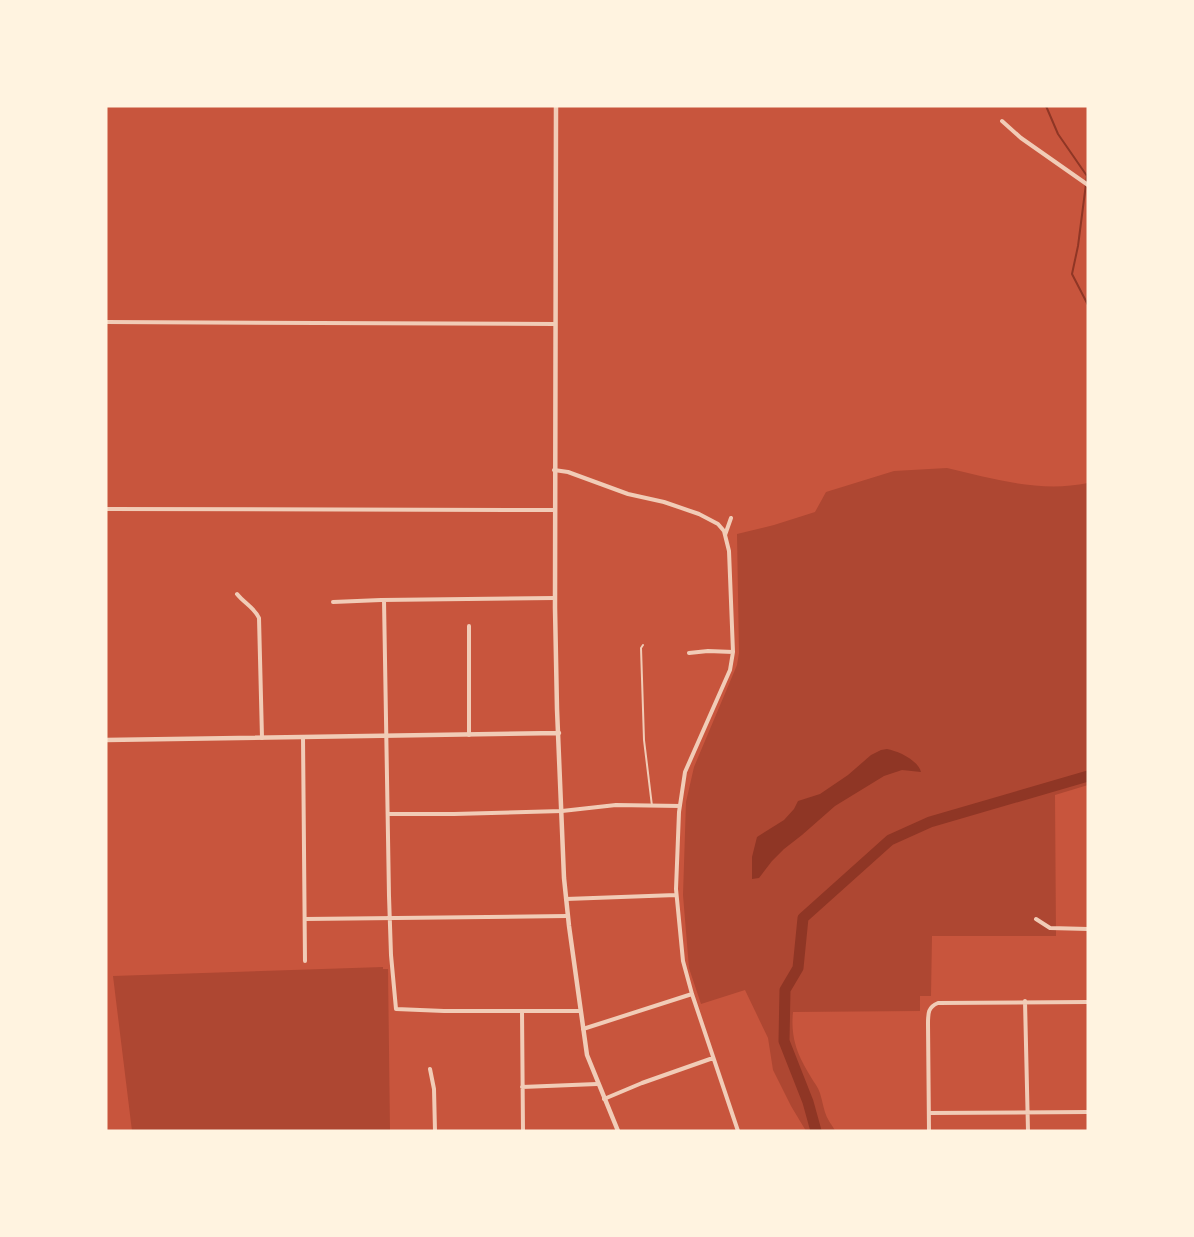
<svg xmlns="http://www.w3.org/2000/svg" width="1194" height="1237" font-family="'Fira Sans Condensed',sans-serif">
	<rect width="100%" height="100%" fill="#c8553d"/>
	<path fill="#ae4732" d="M947 468C994 479 1040 493 1088 483V785L1055 795 1056 936H932L931 996H920V1011L793 1012C790 1042 800 1060 816 1085 823 1095 822 1110 829 1121 831 1125 833 1126 835 1131H806L791 1106 773 1070 768 1038 745 990 701 1004 689 968 683 895 686 802 694 767 737 665 739 653 737 534 774 525 815 512 826 492 894 471Z
		M383 967V969H388L390 1131H132L113 976Z"/>
	<path fill="#8f3625" d="M887 749C898 751 918 760 921 772L902 770 884 776 835 806 802 835 784 849 772 861 759 878 752 879V857L757 837 784 820 794 809 798 801 820 794 848 775 871 755 881 750Z"/>
	<g fill="none" stroke-linecap="round" stroke-linejoin="round">
		<path stroke="#8f3625" stroke-width="2" d="M1046 106 1058 134 1087 176 1078 246 1072 274 1088 305"/>
		<path stroke="#8f3625" stroke-width="11" d="M816 1131 808 1102 784 1041 785 990 798 968 803 918 890 840 930 822 1088 776"/>
		<path stroke="#f1ccb7" stroke-width="2" d="M643 645 641 648 644 740 652 806"/>
		<path stroke="#f1ccb7" stroke-width="4" d="M1002 121 1021 138 1088 185
			M106 322 555 324
			M554 470 568 472 628 494 664 502 699 514 718 524 724 531 729 551 733 652 730 670 685 772 679 812 676 889 683 961 692 994 738 1131
			M106 509 554 510
			M725 535 731 518
			M237 594C244 603 254 607 259 618L262 738
			M384 600 389 896 391 955 396 1009 444 1011H580
			M333 602 381 600 555 598
			M469 626V735
			M689 653 708 651 733 652
			M303 737 305 961
			M388 814H454L562 811 616 805 680 806
			M566 899 676 895
			M305 919 567 916
			M1036 919 1050 928 1088 929
			M1025 1001 1028 1131
			M522 1011 523 1131
			M583 1029 692 994
			M430 1069 434 1089 435 1131
			M522 1087 597 1084
			M604 1099 642 1083 713 1058
			M929 1113 1088 1112
			M929 1131 928 1024C928 1013 928 1007 938 1003L1088 1002"/>
		<path stroke="#f1ccb7" stroke-width="4.5" d="M556 106 555 608 557 709 564 878 569 926 587 1055 618 1131
			M106 740 559 733"/>
	</g>
	<rect width="1194" height="1237" fill="none" stroke="#fff3e0" stroke-width="215"/>
</svg>
